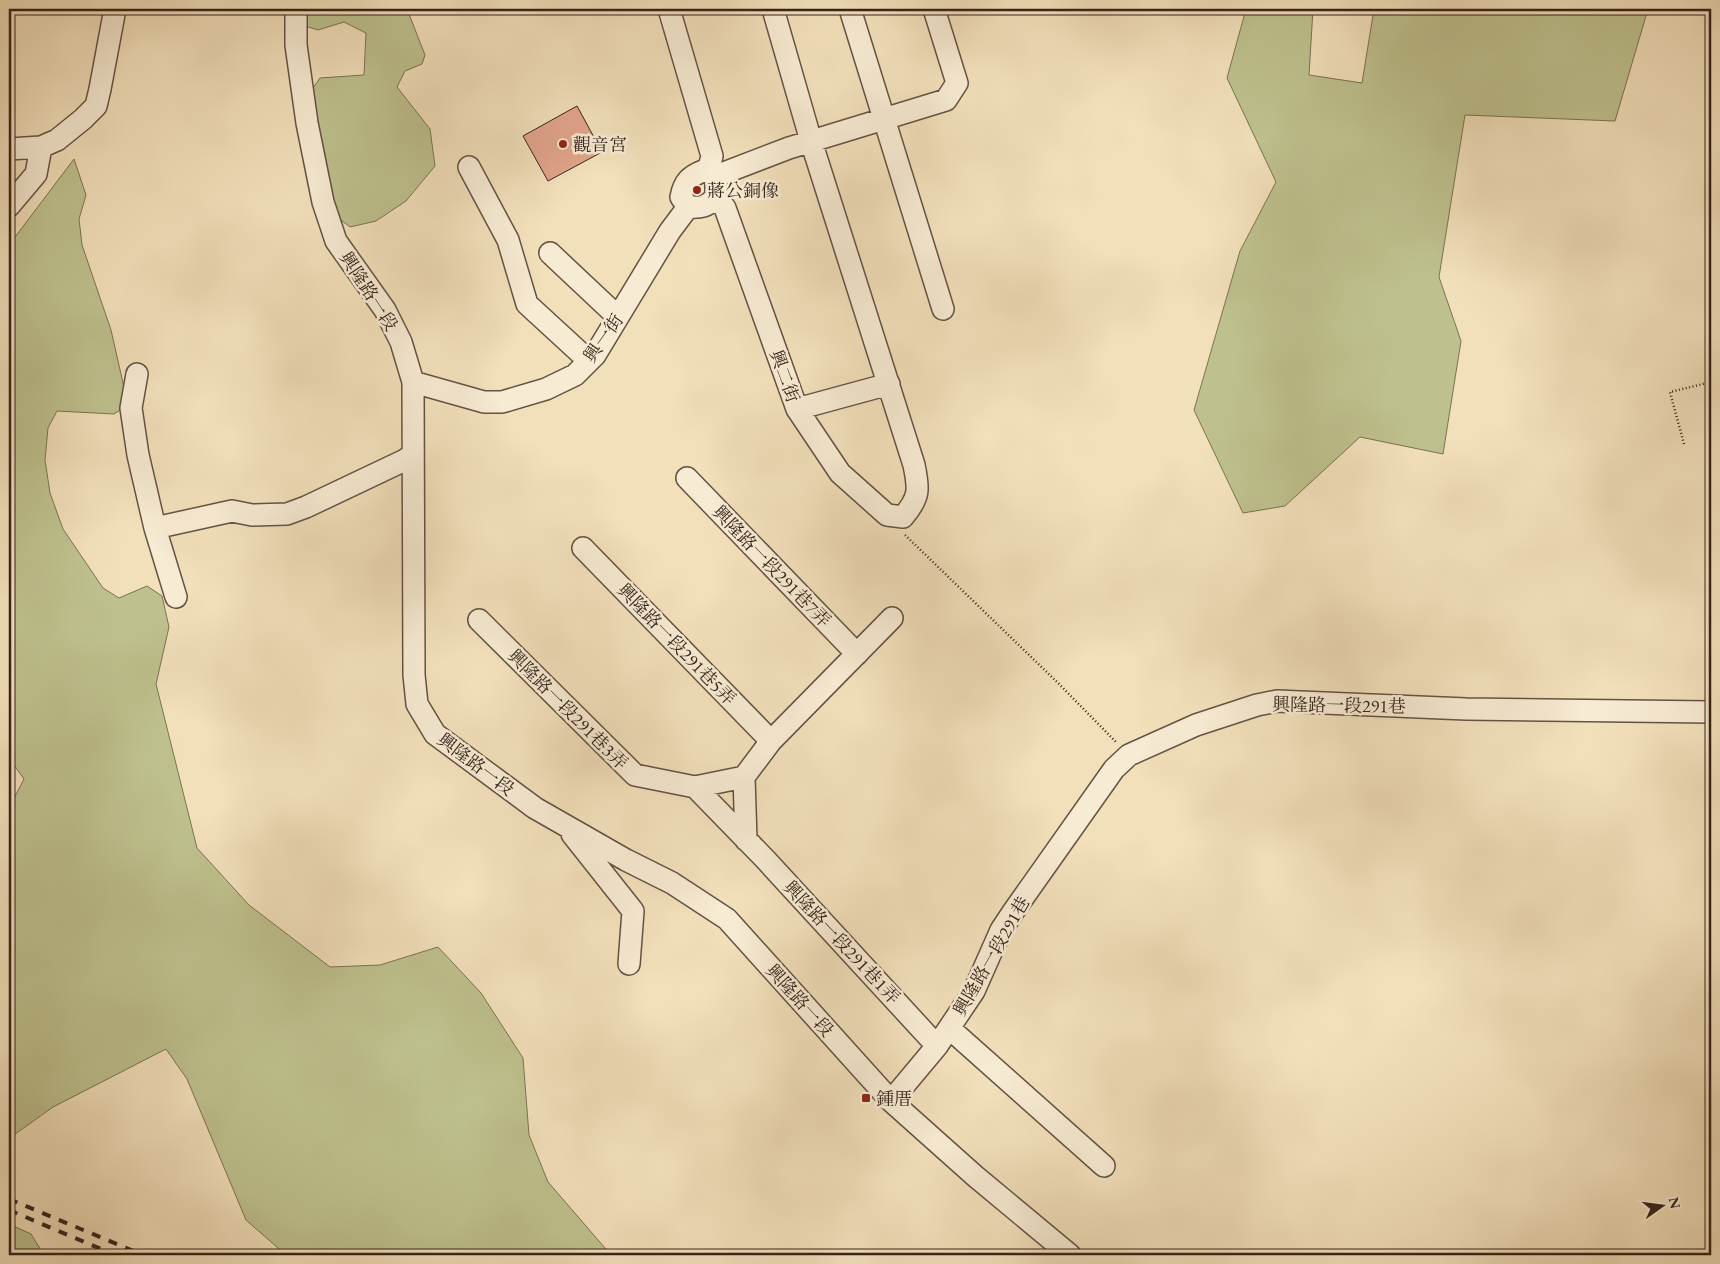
<svg xmlns="http://www.w3.org/2000/svg" width="1720" height="1264" font-family="'EB Garamond','Noto Serif TC',serif">
	<rect width="100%" height="100%" fill="#f2e0bb"/>
	<filter id="stains"><feTurbulence type="fractalNoise" baseFrequency=".004" numOctaves="4"/><feColorMatrix values="0 0 0 0 .2 0 0 0 0 .09 0 0 0 0 .02 0 0 0 .5 -.17"/></filter>
	<radialGradient id="worn" r=".72"><stop offset=".6" stop-color="#630" stop-opacity="0"/><stop offset="1" stop-color="#630" stop-opacity=".3"/></radialGradient>
	<path fill="#bec18e" stroke="#7a7255" d="M302 9H407L425 55 422 64 405 71 397 87 430 129 435 166 406 201 376 221 350 227 337 217 311 91 320 78 364 75 366 33 344 22 318 30 302 25Z
		M1246 9H1313L1309 75 1362 83 1374 9H1648L1615 121 1465 115 1439 277 1461 341 1443 454 1360 437 1285 506 1243 513 1194 410 1240 251 1276 182 1227 78Z
		M74 159 86 195 79 219 82 245 111 330 128 405 114 414 57 411 48 428 45 460 50 493 63 529 103 588 119 598 147 586 162 596 169 627 156 684 197 848 249 905 330 967 380 965 438 947 481 993 523 1058 529 1135 548 1182 611 1255H286L246 1220 187 1079 166 1049 53 1107 11 1137H9V808L24 779 9 758V245Z
		M9 1224 31 1234 44 1255H9Z"/>
	<path fill="#e1a48c" stroke="#36231c" d="M577 106 602 152 548 181 523 136Z"/>
	<g fill="none" stroke-linecap="round" stroke-linejoin="round">
		<g stroke="#655244" stroke-width="24">
			<path id="minor" d="M296 9V45L307 123 323 202 336 241 385 310 401 342 413 382 414 675 417 704 435 734 535 808 626 860 672 883 727 919 891 1101 975 1176 1070 1255
				M669 9 712 156 708 171
				M850 9 943 309
				M9 149 41 147 57 140 83 119 96 106 100 89 115 9
				M469 167 508 240 527 304 589 361
				M703 171H708L716 176V197C707 207 701 208 688 207L681 197C684 182 690 176 703 171Z
				M716 176 789 148 946 100 957 83 934 9
				M716 197 725 208 797 409 840 473 887 515 903 517C920 497 919 489 914 465L811 141 773 9
				M9 206 36 174 41 147
				M550 253 618 317
				M137 374 131 408 138 455 155 528
				M413 382 484 402H502L546 389 575 375 595 355 670 231 688 207
				M797 409 889 384
				M687 478 857 654
				M583 548 771 741
				M176 597 155 528 232 511 252 515 287 514 306 507 405 460 412 455
				M479 620 635 775 695 787
				M744 777 695 787 766 860 937 1046
				M572 834 633 911 629 964
				M746 840 744 777 771 741 892 618
				M949 1028 1104 1166
				M891 1101 937 1046 974 991 1001 930 1013 912 1114 769 1129 755 1196 725 1257 705 1277 701 1466 709 1711 712"/>
		</g>
		<path stroke="#36231c" stroke-width="2.5" stroke-dasharray="1 2.5" stroke-linecap="butt" d="M1684 444 1670 392 1711 382
			M905 535 1057 682 1117 743"/>
		<use href="#minor" stroke="#f7ebd3" stroke-width="21"/>
		<path stroke="#36231c" stroke-width="4" stroke-dasharray="9 9" stroke-linecap="butt" d="M9 1199 143 1255
			M9 1210 115 1255"/>
	</g>
	<g fill="#8f2418" stroke="#f7ebd3" stroke-width="2">
		<circle cx="563" cy="144" r="5"/>
		<circle cx="697" cy="190" r="5"/>
		<rect x="861" y="1093" width="10" height="10" rx="2.5"/>
	</g>
	<g text-anchor="middle" dominant-baseline="central" stroke-width="5" stroke-linejoin="round" paint-order="stroke">
		<g font-size="18" fill="#36231c" stroke="#f7ebd3" text-anchor="start">
			<text x="573" y="144">觀音宮</text>
			<text x="707" y="190">蔣公銅像</text>
			<text x="876" y="1098">鍾厝</text>
		</g>
		<g font-size="18" fill="#36231c" stroke="#f7ebd3">
			<text transform="translate(369 291) rotate(57)">興隆路一段</text>
			<text transform="translate(603 338) rotate(-55)">興一街</text>
			<text transform="translate(785 376) rotate(70)">興二街</text>
			<text transform="translate(772 566) rotate(46)">興隆路一段291巷7弄</text>
			<text transform="translate(677 644) rotate(46)">興隆路一段291巷5弄</text>
			<text transform="translate(1339 705) rotate(1)">興隆路一段291巷</text>
			<text transform="translate(568 709) rotate(45)">興隆路一段291巷3弄</text>
			<text transform="translate(476 764) rotate(37)">興隆路一段</text>
			<text transform="translate(842 942) rotate(47)">興隆路一段291巷1弄</text>
			<text transform="translate(991 956) rotate(-60)">興隆路一段291巷</text>
			<text transform="translate(800 1000) rotate(48)">興隆路一段</text>
		</g>
	</g>
	<rect width="1720" height="1264" fill="none" stroke="#f2e0bb" stroke-width="30"/>
	<rect x="10" y="10" width="1700" height="1244" fill="none" stroke="#36231c" stroke-width="2.5"/>
	<rect x="15" y="15" width="1690" height="1234" fill="none" stroke="#36231c"/>
	<g transform="translate(1662 1206) rotate(76)" stroke="#f7ebd3" stroke-width="4" paint-order="stroke">
	<path d="M0-4L9 19L0 12L-9 19Z" fill="#36231c"/>
	<text y="-8" font-size="14" font-weight="bold" text-anchor="middle" fill="#36231c">N</text>
	</g>
	<rect width="100%" height="100%" filter="url(#stains)"/>
	<rect width="100%" height="100%" fill="url(#worn)"/>
</svg>
